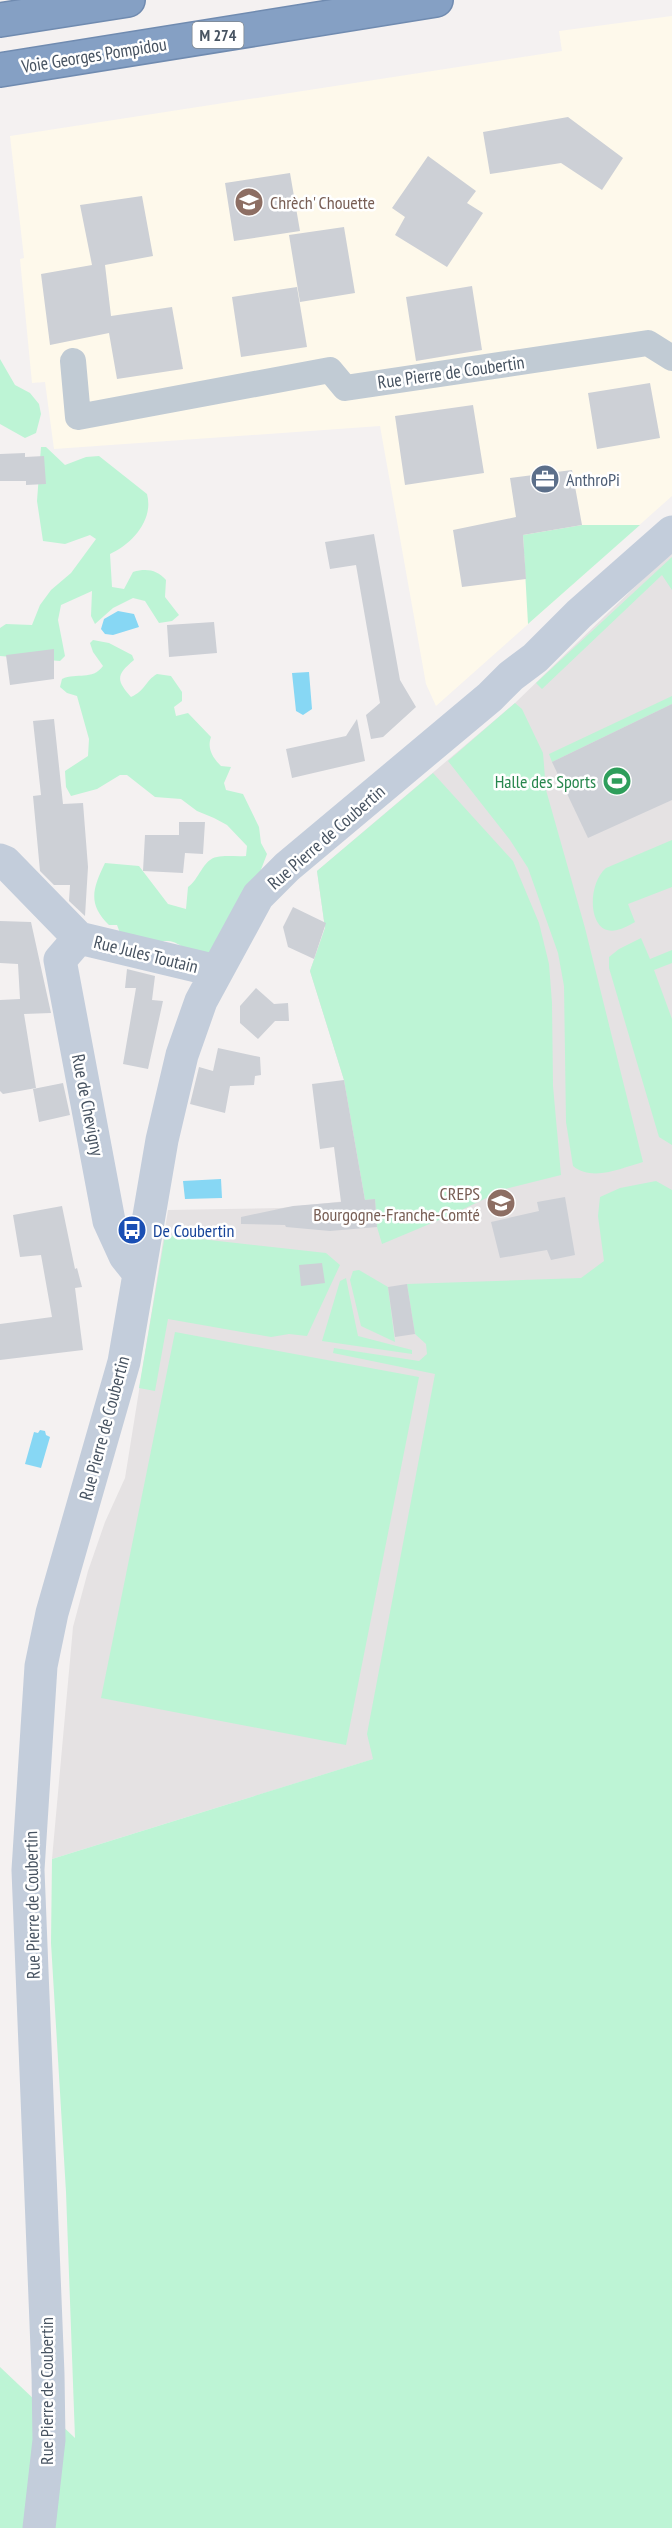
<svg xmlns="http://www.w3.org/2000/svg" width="672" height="2528" font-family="'PT Sans Narrow',sans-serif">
	<rect width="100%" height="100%" fill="#f4f1f1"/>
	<path fill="#fef9eb" d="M672 16V496L436 706 426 684 380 426 54 449 45 382 32 383 20 259 24 258 10 136 562 51 559 31Z"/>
	<path fill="#e5e2e3" d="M672 551V1682L441 1738 52 1859 73 1627 88 1571 105 1522 125 1478 168 1210 281 1208 365 1199 344 1080 310 971 325 928 317 871 515 703Z"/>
	<path fill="#bdf4d5" d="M0 359 15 385 30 393 39 404 41 414 36 433 25 438 0 424Z
		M41 447H46L65 465 86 457 99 456 147 494C154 520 132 544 110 554L112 587 124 589 133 572C147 568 157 570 166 580L165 597 179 615 172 621 159 623 145 601 133 598 113 608 95 624 91 616 92 591 61 605 58 620 65 656 60 661 0 656V628L6 624 32 625 40 605 51 590 71 573 96 539 90 535 65 544 43 541 37 501Z
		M582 525H640L528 624 523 535Z
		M672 557V590L662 575 542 689 536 683Z
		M93 640 109 643 132 655 134 660C116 675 116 680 131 697 146 690 145 681 157 674L171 676 182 692V701L174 707 176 716 188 713 211 737C207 748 212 757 221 766L231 767 224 783 226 790 243 794 259 827 261 843 267 854 257 880 212 951 200 956C176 946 175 934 148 946L120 933 117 925H109C87 904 93 888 105 863L139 866 168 904 186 909 188 887C199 880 203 859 217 857 226 855 237 857 246 856L247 846 227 825 214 818 197 811 181 799 155 797 127 775H120L97 789 71 796 66 787 65 771 88 756 89 739 77 696 67 693 60 687 62 679C77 672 92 681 103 666L93 652 90 643Z
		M672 696V704L552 762 549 754Z
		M515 703 522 709 543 753 546 790 585 928 643 1162C621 1168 593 1182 573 1166L566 1122 564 986 558 953 528 868 510 840 448 761Z
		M433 773 513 861 539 923 549 964 552 1003 553 1086 561 1175 505 1189 451 1215 382 1244 377 1227 375 1199 365 1200 344 1080 310 971 325 928 317 871Z
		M672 840V887L628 904 635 922C629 925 623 929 617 930 588 937 586 885 606 868Z
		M641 938 650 959 672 950V963L654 970 672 1019V1145L659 1137 609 968V957L619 949Z
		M656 1181 672 1190V2528H0V2367L75 2438 66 2192 51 1943 52 1859 373 1759 367 1734 435 1374 333 1353 334 1348 419 1361 427 1354 426 1344 415 1334 407 1284 581 1278 604 1261 598 1216 600 1197 620 1188Z
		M165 1235 326 1253 340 1265 307 1336 289 1334 271 1337 168 1319 155 1391 139 1388Z
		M359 1270 388 1287 395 1342 361 1326 350 1280 353 1271Z
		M346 1278 358 1336 412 1350V1354L322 1341 340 1281Z
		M175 1332 419 1377 346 1745 101 1698Z"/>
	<path fill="#87d7f4" d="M118 611 134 614 139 627 113 635 105 634 101 629 104 619Z
		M309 672 312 709 303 715 296 711 292 673Z
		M221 1179 222 1198 185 1199 183 1181Z
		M40 1430 45 1431 46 1435 50 1437 41 1468 25 1464 34 1432 38 1433Z"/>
	<path fill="#cdd0d6" d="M568 117 623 158 602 190 561 163 490 174 483 132Z
		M428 156 476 191 467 203 483 213 447 267 395 235 405 217 392 208Z
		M290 173 300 231 234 241 225 183Z
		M142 196 153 256 105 265 111 316 172 307 183 369 117 379 109 333 50 345 41 274 92 265 80 205Z
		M344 227 355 293 300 302 289 235Z
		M472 286 482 350 416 361 406 297Z
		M297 287 307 347 241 357 232 297Z
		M650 383 660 438 597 449 588 393Z
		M473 405 484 473 405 485 395 416Z
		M25 453V457L44 456 46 484 26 485V481H0V454Z
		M572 470 582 525 523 535 526 579 462 587 453 530 516 517 510 478Z
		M374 534 400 680 416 707 383 737 371 739 366 715 380 703 356 565 330 569 325 542Z
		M214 622 217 653 169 657 167 625Z
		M54 649V679L10 685 6 655Z
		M672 704V800L588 838 552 762Z
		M54 719 63 804 83 803 88 867 85 916 69 901 70 885H54L40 871 33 796 41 795 33 721Z
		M357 719 365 761 292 778 286 749 346 736Z
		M179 822H205L203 854 185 853 183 873 143 871 145 835H179Z
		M293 907 326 923 314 959 288 947 283 927Z
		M0 921 31 922 51 1013 24 1014 36 1088 3 1094 0 1091V1000L20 999 18 964 0 963Z
		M127 969 155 976 152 1000 163 1001 148 1069 123 1064 136 988H125Z
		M256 988 274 1004 288 1003 289 1021H275L258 1039 240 1023V1006Z
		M218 1048 260 1057 261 1075 255 1076 254 1085 230 1086 225 1113 190 1104 199 1067 213 1071Z
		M344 1080 365 1200 375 1199 377 1227 330 1231 286 1227 285 1225 241 1224V1217L293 1206 341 1202 334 1147 320 1149 312 1084Z
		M63 1083 70 1115 39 1122 33 1089Z
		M565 1197 575 1255 551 1260 547 1250 500 1258 491 1222 539 1211 537 1202Z
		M62 1206 75 1269 77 1268 82 1287 75 1288 83 1350 0 1360V1324L52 1317 41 1255 20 1257 13 1215Z
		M322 1263 325 1283 301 1286 299 1265Z
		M407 1284 415 1334 395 1337 388 1287Z"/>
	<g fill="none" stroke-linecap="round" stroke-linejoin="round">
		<g stroke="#708bb0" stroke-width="36">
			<path id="highway" d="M0 20 128 0
				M0 70 436 0"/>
		</g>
		<path stroke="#c1cbd4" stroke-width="26" d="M73 361 78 417 330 370 345 388 648 343 672 358"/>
		<path stroke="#c3cddb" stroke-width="33" d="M0 860 5 862 79 938 217 971
			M79 938 60 960 109 1221 125 1256 137 1271
			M39 2528 49 2440 48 2374 28 1870 41 1666 52 1613 124 1362 162 1140 182 1055 201 1001 258 896 287 867 490 697 511 676 535 658 579 614 672 532"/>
		<use href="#highway" stroke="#85a0c4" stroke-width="33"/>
	</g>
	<defs>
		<g id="school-disc" transform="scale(1.5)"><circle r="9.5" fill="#8d6e63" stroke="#fff"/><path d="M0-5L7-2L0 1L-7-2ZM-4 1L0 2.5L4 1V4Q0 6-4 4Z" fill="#fff"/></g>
		<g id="office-disc" transform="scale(1.5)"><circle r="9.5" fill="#5c6f8a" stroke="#fff"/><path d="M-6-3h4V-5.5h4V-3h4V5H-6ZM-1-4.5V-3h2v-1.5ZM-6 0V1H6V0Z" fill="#fff"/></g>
		<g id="stadium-disc" transform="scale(1.5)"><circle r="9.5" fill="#2e9e5b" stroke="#fff"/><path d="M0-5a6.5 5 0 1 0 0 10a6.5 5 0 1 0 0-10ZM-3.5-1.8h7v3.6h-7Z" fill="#fff"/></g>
		<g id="university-disc" transform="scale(1.5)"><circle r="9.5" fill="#8d6e63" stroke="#fff"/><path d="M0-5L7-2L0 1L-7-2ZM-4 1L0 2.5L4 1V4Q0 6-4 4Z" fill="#fff"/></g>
		<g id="bus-disc" transform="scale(1.5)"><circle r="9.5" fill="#1a4fb4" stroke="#fff"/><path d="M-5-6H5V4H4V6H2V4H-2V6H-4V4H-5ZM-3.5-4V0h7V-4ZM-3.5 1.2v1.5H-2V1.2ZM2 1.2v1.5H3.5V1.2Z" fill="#fff"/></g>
	</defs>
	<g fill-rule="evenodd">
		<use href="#school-disc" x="249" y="202"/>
		<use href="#office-disc" x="545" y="479"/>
		<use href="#stadium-disc" x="617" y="781"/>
		<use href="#university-disc" x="501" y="1203"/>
		<use href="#bus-disc" x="132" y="1230"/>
	</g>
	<g text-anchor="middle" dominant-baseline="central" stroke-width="5" stroke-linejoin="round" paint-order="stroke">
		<rect fill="#fff" stroke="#7e8790" stroke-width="1.5" x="192.5" y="22" width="51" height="26" rx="4.5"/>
		<g font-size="16" font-weight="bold" fill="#475361">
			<text x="218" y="35">M 274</text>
		</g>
		<g font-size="18" fill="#475361" stroke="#fff">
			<text transform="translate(94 55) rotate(-9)">Voie Georges Pompidou</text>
			<text transform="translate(451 372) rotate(-8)">Rue Pierre de Coubertin</text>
			<text transform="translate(326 837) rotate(-41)">Rue Pierre de Coubertin</text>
			<text transform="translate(146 954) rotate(14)">Rue Jules Toutain</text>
			<text transform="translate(88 1105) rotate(79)">Rue de Chevigny</text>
			<text transform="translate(104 1428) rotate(-75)">Rue Pierre de Coubertin</text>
			<text transform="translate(32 1905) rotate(-91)">Rue Pierre de Coubertin</text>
			<text transform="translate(46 2391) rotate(-90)">Rue Pierre de Coubertin</text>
		</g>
		<g font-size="18" fill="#785e54" stroke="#fff" text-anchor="start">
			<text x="270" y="202">Chrèch' Chouette</text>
			<text x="480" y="1193" text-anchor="end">CREPS<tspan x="480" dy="21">Bourgogne-Franche-Comté</tspan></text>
		</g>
		<g font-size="18" fill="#4e5e75" stroke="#fff" text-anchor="start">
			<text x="566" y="479">AnthroPi</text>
		</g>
		<g font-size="18" fill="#27864d" stroke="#fff" text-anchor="end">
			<text x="596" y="781">Halle des Sports</text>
		</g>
		<g font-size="18" fill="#164399" stroke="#fff" text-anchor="start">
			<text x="153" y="1230">De Coubertin</text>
		</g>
	</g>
</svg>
